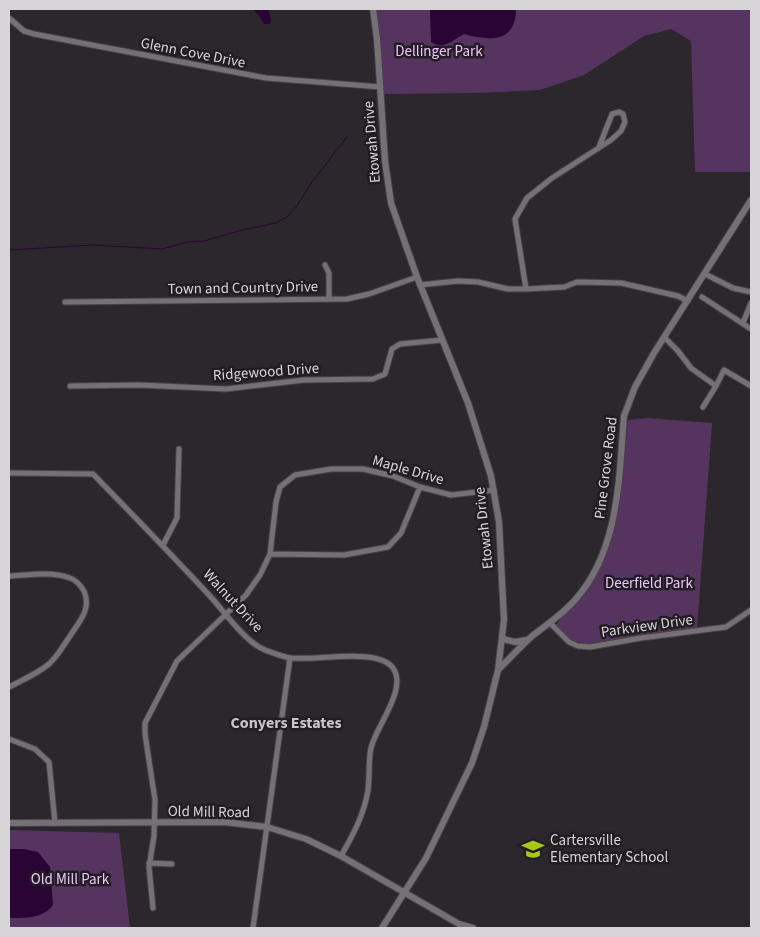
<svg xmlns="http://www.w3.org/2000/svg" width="760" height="937" font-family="'Source Sans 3',sans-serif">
	<rect width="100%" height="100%" fill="#2b272c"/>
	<path fill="#55355f" d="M375 9H751V172H695L691 41 671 29 644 36 584 75 540 90 475 93 384 94 379 31Z
		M648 418 712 423 697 629 587 644 574 641 568 638 556 625C566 610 581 601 591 584 621 534 622 476 628 420Z
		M9 830 119 833 130 928H9Z"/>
	<path fill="#2a0434" d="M253 9H268L271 19 270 24H264L260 17Z
		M430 9H516C516 43 489 41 464 34 451 41 445 50 431 42Z
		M9 849H24L38 852 50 867 53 905C43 919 24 918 9 918Z"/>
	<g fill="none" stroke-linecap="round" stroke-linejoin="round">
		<path stroke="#2a0434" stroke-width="1" d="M9 250 92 245 162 249 187 242 204 241 242 230 276 223 287 217 297 206 312 182 347 137"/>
		<g stroke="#464348" stroke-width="7">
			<path id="minor" d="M9 18 24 31 34 34 266 78 381 87
				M325 265 329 273V299
				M705 274 733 288 751 292
				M420 285 458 281 478 282 508 289H526L564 287 577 282 621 283 678 296 688 301
				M526 289 515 219 527 198 552 178 611 140 621 131 625 122 623 114 619 112 612 114 599 147
				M702 297 751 329
				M65 302 347 299 369 294 417 277
				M743 323 751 303
				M665 338 678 351 691 368 716 386 703 407
				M70 386 139 385 226 389 304 380 373 379 385 374 392 349 400 344 442 340
				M716 386 724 370 751 386
				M9 473 93 474C132 514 171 554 209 595 224 611 245 642 265 650 273 653 283 657 291 658 315 661 379 647 393 668 408 689 376 726 371 748 368 762 370 776 368 790 364 815 353 835 341 856
				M163 545 177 518 179 449
				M270 554 344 555 388 547 401 533 420 487
				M9 576C28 575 52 571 70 578 76 580 81 586 84 591 92 609 79 622 70 636 63 646 58 656 49 664 37 674 22 680 9 687
				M550 623 569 642 578 646 590 647 641 638 726 627 751 610
				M9 739 35 749 49 762 55 823
				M149 863 172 864
				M153 908 149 867 154 836 155 800 145 734V723L177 661 246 595 260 575 270 554 276 502 280 487 295 475 331 469H363L393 476 420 487 451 495 494 490
				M253 928 290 658"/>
		</g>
		<g stroke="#464348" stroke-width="8">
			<path id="tertiary" d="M373 9 377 39 385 161 391 203 417 277 468 403 491 476 499 522 504 620 498 670 484 727 472 763 426 858 382 928
				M503 639 515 642 527 640
				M499 669C510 658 520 647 531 637 546 625 562 615 575 600 619 551 619 479 624 416L635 387 654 353 751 200
				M9 823 224 822 267 827 306 839 341 856 459 924 473 928"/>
		</g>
		<use href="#minor" stroke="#757076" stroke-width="5"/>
		<use href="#tertiary" stroke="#757076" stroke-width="6"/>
	</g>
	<defs>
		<g id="school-bare" transform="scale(1.725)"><path d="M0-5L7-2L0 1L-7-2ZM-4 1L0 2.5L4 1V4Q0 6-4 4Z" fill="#a9c719" stroke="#211d23" stroke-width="2.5" paint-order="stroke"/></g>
	</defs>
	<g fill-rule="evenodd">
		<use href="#school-bare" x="533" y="849"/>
	</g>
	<g text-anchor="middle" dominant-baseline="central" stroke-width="5" stroke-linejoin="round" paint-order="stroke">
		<g font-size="15" fill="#efc4fc" stroke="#211d23">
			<text x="439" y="51">Dellinger Park</text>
			<text x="649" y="583">Deerfield Park</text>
			<text x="70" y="879">Old Mill Park</text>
		</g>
		<g font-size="15" fill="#d8d5d9" stroke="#211d23">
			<text transform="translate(193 53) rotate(11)">Glenn Cove Drive</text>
			<text transform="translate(372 142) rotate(-95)">Etowah Drive</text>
			<text transform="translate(243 288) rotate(-1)">Town and Country Drive</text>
			<text transform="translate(266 372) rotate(-4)">Ridgewood Drive</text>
			<text transform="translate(606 468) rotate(-83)">Pine Grove Road</text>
			<text transform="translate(408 470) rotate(16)">Maple Drive</text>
			<text transform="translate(484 528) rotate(-96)">Etowah Drive</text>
			<text transform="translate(233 601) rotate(47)">Walnut Drive</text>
			<text transform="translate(647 626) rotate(-8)">Parkview Drive</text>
			<text transform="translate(209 812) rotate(1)">Old Mill Road</text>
		</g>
		<g font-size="15" fill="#d8d5d9" stroke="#211d23" text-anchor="start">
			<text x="550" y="840">Cartersville<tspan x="550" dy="17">Elementary School</tspan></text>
		</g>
		<g font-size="16" font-weight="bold" fill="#c9c3cb" stroke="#211d23">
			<text x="286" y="723">Conyers Estates</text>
		</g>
	</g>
	<rect width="760" height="937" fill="none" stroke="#d8d5d9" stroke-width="20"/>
</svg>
